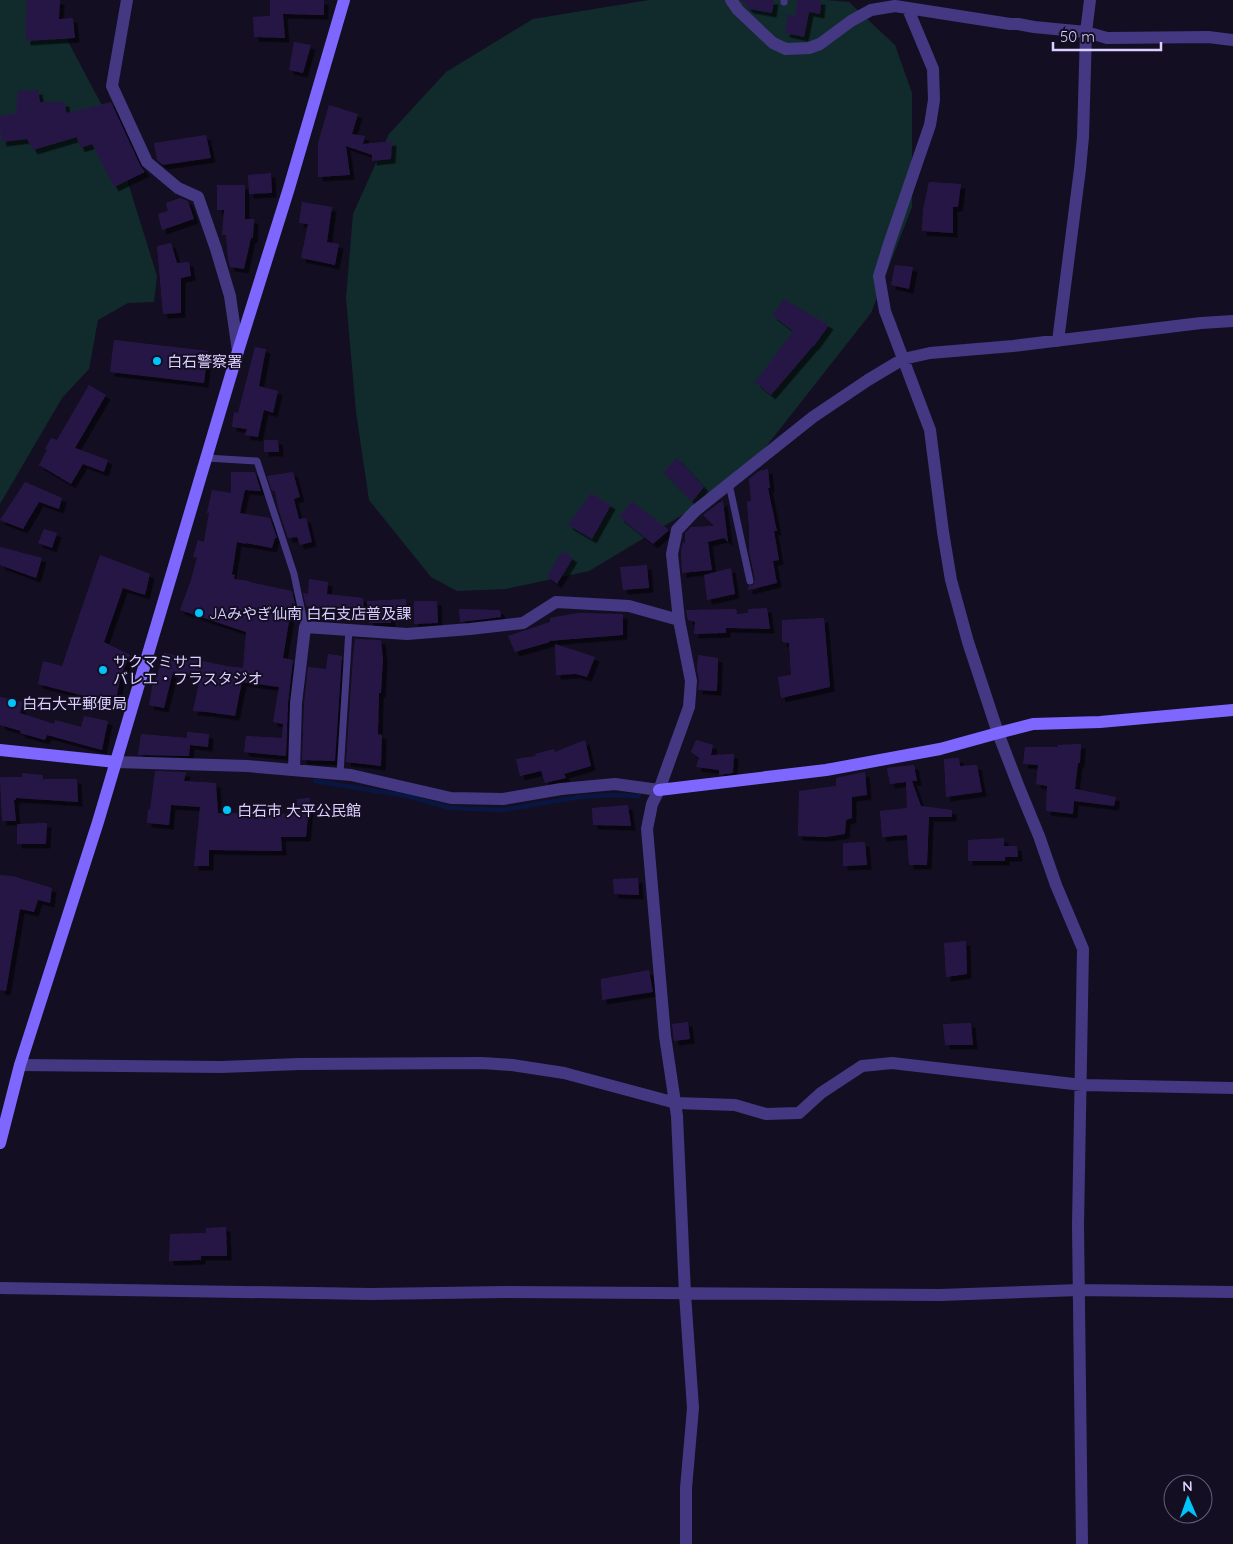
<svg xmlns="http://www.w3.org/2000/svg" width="1233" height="1544" font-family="Quicksand,'Noto Sans JP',sans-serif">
	<defs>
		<filter id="shadow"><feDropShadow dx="4.5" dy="4.5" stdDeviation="0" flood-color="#0009"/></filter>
	</defs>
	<rect width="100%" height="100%" fill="#140e23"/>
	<path fill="#112b2d" d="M0 0H41L53 13 107 115 157 276 154 302 128 303 98 320 89 369 62 398 0 504Z
		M649 0H826L849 2 895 45 912 93V207L871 313 739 481 589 571 506 589 457 591 431 577 369 500 356 412 346 298 353 214 389 134 446 72 533 19Z"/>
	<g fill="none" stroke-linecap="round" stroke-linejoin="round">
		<path stroke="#091641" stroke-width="4.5" d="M315 781 407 796 450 808 502 810 579 797 609 795 639 796"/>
	</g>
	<path fill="#281945" filter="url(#shadow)" d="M26 0H60L59 19 73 18 75 38 26 41 25 20H27Z
		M270 0H324V15L283 14 285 38 254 37 253 17 270 16Z
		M741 0H774L772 13 749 9Z
		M797 0H821L820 14 809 12 804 37 785 33 788 14 795 16Z
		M294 42 311 45 303 73 289 70Z
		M38 90 40 102H65L66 113 111 102 140 165 145 172 114 187 92 144 80 148 77 137 33 150 27 139 2 142 0 130V116L16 113 18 91Z
		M329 105 358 114 352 134 365 136 363 144 392 141 391 159 372 161V155L346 146 350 175 318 177V143Z
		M206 135 211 158 163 165 157 160 154 143Z
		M271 173 272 193 249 194 248 175Z
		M929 182 961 184 958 207H953V233L922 231 923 210Z
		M217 185H245V219H254L253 238H251L244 269 230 267 228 259 226 235H222L224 210H217Z
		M180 198 188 201 194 219 162 230 158 214 168 211 166 203Z
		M302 202 332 207 327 242 339 244 335 265 301 258 308 224 299 223Z
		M171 243 177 263 189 262 191 276 181 278V313L163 314 157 246Z
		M895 265 913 267 909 289 891 285Z
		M784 299 829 325 814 346H813L771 395 755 382 793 331 772 315Z
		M114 340 208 351 204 383 110 372Z
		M255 347 266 349 259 386 278 391 273 413 264 410 258 437 245 435 247 429 232 427 234 412 238 413Z
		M89 385 106 395 75 448 108 460 104 472 83 464 71 484 39 465 47 450 45 449 51 438 57 440Z
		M264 440H278L279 452H264Z
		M677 458 704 487 692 502 663 472Z
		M768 469 770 488H768L777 531H774L779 560 773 561 777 583 748 590V586L753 585 755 580 749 551V527L747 502 751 501 749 479 759 471Z
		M231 472H255L261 491 245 490 240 513 270 518 277 538H275L272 548 246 543V544L237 542 232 574 235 575 234 579 249 581V582L292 591 295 604 292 603 283 658 293 660 288 703 286 756 244 752 246 736 282 738 283 724 273 722 279 687 242 682 235 716 207 712 193 711 200 677 173 672 164 708 149 705 153 682H155L164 653 226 666 243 668 246 632 180 610 190 583 197 558 193 557 198 540 204 542 209 513H207L212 490 231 493Z
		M293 472 300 497 294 499 299 519 306 518 312 542 300 545 297 537 288 538 278 508 275 491H272L267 476Z
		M25 482 62 498 59 509 39 502 23 529 0 520Z
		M591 493 611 505 592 539 568 525Z
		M632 501 669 530 653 544 619 517Z
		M723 501 728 542 724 538 708 542 712 570 682 573 681 551 683 542 685 544V533L691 527 714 526 703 515 719 503Z
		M44 529 57 533 52 548 38 543Z
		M0 547 42 558 36 578 0 565Z
		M562 551 573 558 557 584 547 576Z
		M100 555 150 574 145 595 123 588 104 642 130 655 121 675 115 704 38 684 43 661 62 666Z
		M647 565 649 588 623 590 620 567Z
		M731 568 735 594 707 600 704 575Z
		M309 579 328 582 327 594 363 598 364 610 340 609 339 612 306 606 303 593 308 594Z
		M406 599 407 610 390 611 391 623H369L367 601Z
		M414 601H437L438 623 414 624Z
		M767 608 770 629 726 628V633L694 634 695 622 688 620 686 610 736 609 737 614 748 613V609Z
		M459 609 500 610 501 617 460 622Z
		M578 613 623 614V635L548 641 550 642 515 652 508 636 550 622V618Z
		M824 618 830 687 781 698 778 677 791 675 789 643 782 642V620Z
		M355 639 381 640 383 659 381 693H379L378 734 382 735 381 766 346 762 353 657Z
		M555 644 595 657 587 677 576 674 556 675Z
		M328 654 342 656 335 761 302 760 304 704 308 667 326 669Z
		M698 655 718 658 717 691 698 690 699 680 697 670Z
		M0 697 23 702 20 713 54 724 55 720 81 727 84 716 108 721 102 750 47 735 45 740 20 733 21 731 0 725Z
		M187 732 209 734 208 747 190 745 189 756 138 755 141 734 187 738Z
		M585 740 591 766 564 774 566 778 545 783 541 771 520 776 516 759 536 756 535 754 554 749 555 752Z
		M696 740 713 745 711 755 734 754 733 773 719 775V770L696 767 699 758 691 752Z
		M1081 744 1080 763H1078L1075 789 1116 797 1114 806 1074 801 1073 814 1046 811 1047 786 1036 784 1038 765 1023 764 1025 747H1058V745Z
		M959 758 960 766 977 765 982 792 946 797 944 759Z
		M914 765 917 781H912L921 806 952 810V817H929L927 865H909L907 835 882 837 880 811 907 808 906 782 890 784 887 768Z
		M155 771 186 772 184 781 216 783 218 813 297 814V799L310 798 306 837H281L282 851 209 850V866H194L200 807 171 805 169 825 147 823 148 809 150 810Z
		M865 772 867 795 852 797V818L846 820 845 834 826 837 798 836 799 791 836 786V778Z
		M22 773 43 775V779H77L78 802 16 798V800H14L16 821H2L0 777H22Z
		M628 805 631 826 593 825 592 808Z
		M47 823 46 844H17V824Z
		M1004 838V846H1017L1018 857H1005V861H968V840Z
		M865 842 867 865 843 866V843Z
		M0 875 12 876 52 888 50 903 38 900 34 912 20 909 6 991 0 990Z
		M638 878 639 895 614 894 613 879Z
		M966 941 967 974 946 977 944 943Z
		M649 970 653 992 602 1000 601 979Z
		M688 1022 690 1039 674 1041 672 1024Z
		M971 1023 973 1045H945L943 1024Z
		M226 1227 227 1256H201V1260L169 1261 170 1234 206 1233V1228Z"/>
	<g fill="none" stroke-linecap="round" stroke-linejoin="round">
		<path stroke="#443883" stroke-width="7" d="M784 2V0
			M206 458 257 461 294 574 305 627
			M729 484 750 581
			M340 774 349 629"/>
		<path stroke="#443883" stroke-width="12" d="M127 0 112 86 147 162 178 188 198 197 216 249 230 296 238 351
			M731 0 738 10 773 43 786 49 809 48 820 44 851 21 871 10 895 6 1010 24H1018L1034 27 1086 32 1107 38 1208 37 1233 40
			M908 9 933 69 934 100 930 125 889 244 879 276 885 311 930 430 943 532 951 580 968 642 998 733 1018 785 1039 836 1056 885 1083 949 1078 1225 1082 1544
			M1058 341 1080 169 1083 137 1086 32 1090 0
			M116 762 247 766 351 775 451 798 503 799 561 789 615 784 659 790
			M294 770 296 703 305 627 407 634 470 629 523 623 556 602 629 606 679 620
			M20 1065 221 1067 299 1064 482 1063 512 1065 564 1073 676 1103 735 1105 766 1114 799 1113 821 1093 862 1066 892 1063 1082 1085 1233 1088
			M0 1288 371 1294 505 1292 940 1295 1079 1290 1233 1292
			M686 1544V1488L693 1408 685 1294 677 1116 665 1036 647 829 652 804 659 790 689 707 691 681 679 620 672 554 677 530 695 511 813 417 868 380 903 359 930 353 1013 346 1201 323 1233 321"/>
		<path stroke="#7e67ff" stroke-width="12" d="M0 750 116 762
			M659 790 826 770 940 749 998 733 1033 724 1100 722 1233 710
			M0 1143 20 1065 98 822 238 351 289 188 344 0"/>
	</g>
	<g fill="#00c3fb" stroke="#140e23" stroke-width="2">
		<circle cx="157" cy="361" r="5"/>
		<circle cx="199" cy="613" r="5"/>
		<circle cx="103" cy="670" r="5"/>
		<circle cx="12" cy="703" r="5"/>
		<circle cx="227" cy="810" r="5"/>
	</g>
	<g text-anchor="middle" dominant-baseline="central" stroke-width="4" stroke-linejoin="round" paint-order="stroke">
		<g font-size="15" fill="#dbd0ff" stroke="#140e23" text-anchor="start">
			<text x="167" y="361">白石警察署</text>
			<text x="209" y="613">JAみやぎ仙南 白石支店普及課</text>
			<text x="113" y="661">サクマミサコ<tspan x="113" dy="17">バレエ・フラスタジオ</tspan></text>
			<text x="22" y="703">白石大平郵便局</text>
			<text x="237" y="810">白石市 大平公民館</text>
		</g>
	</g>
	<g transform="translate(1188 1499) rotate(358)"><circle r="24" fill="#140e23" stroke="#645c7b"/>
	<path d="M0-4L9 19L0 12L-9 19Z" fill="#00c3fb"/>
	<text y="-8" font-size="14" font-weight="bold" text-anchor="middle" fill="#dbd0ff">N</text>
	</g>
	<path d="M1053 42v8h108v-8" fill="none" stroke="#dbd0ff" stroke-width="2.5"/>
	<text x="1060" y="42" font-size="15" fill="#dbd0ff" stroke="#140e23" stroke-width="4" paint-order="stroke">50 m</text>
</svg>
